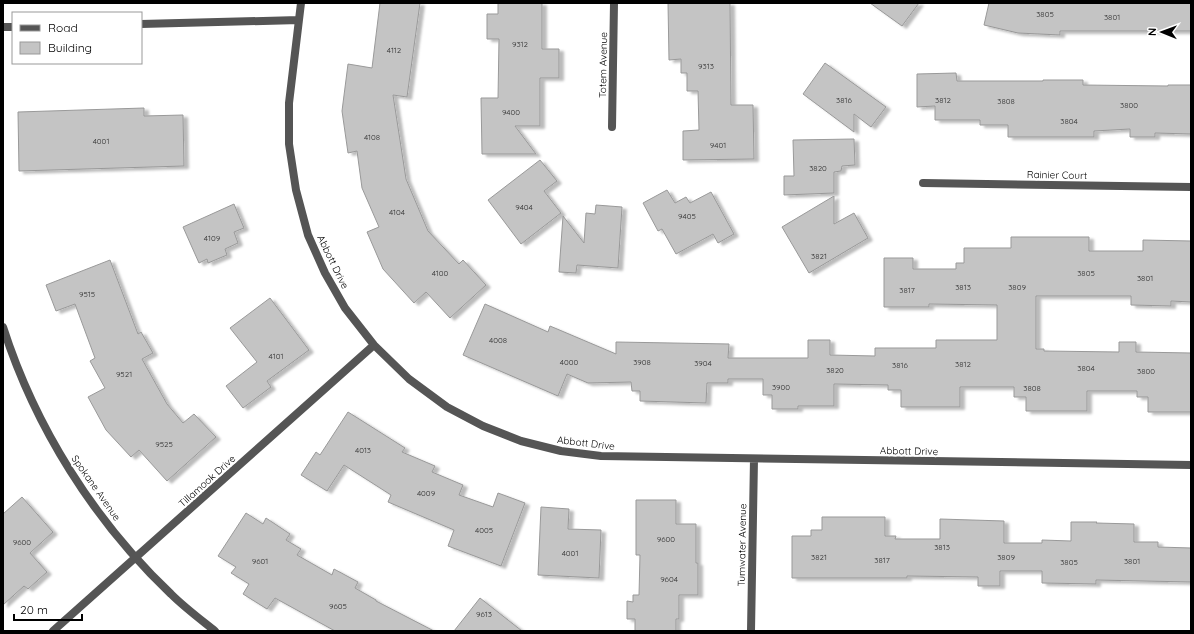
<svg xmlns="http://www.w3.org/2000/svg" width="1194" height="634" font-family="Quicksand,sans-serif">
	<defs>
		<filter id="shadow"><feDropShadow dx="4.5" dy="2.5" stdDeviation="1" flood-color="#0004"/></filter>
	</defs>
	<rect width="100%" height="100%" fill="#fff"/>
	<path fill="#c4c4c4" stroke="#999" filter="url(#shadow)" d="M380 3H420L407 97 393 95 406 179 428 231 459 264 463 260 486 285 450 318 426 292 414 303 383 269 367 232 379 227 362 188 357 151 348 153 342 111 348 64 372 68Z
		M498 3H542V49H559V78H540V126H515L536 154H482L481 98H498L499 39H487V14H498Z
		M668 3H730L731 105H753L754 159 683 160V131L699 130 698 91H687V73H681V59L669 60Z
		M870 3H919L902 26Z
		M989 3H1191V31H1060V35L1018 33 984 25Z
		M825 63 886 107 871 127 854 114V132L803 94Z
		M956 73 957 81H1043V80H1083V85L1168 86V85H1191V134L1155 133V137H1130V129L1094 131V137H1008V125H980V120H935V106L917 107V74Z
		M144 108V116L183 115 184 166 19 171 18 112Z
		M854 139 855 165 842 166 841 171 834 172V193L784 195V176H794L793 140Z
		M540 160 557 181 544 191 561 213 521 244 488 200Z
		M667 190 675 203 686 197 690 203 711 192 734 234 718 243 713 234 676 254 662 229 658 231 643 203Z
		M834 196V224L854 213 868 238 809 273 782 227Z
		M234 204 244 228 234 232 238 243 225 249 227 255 208 263 207 259 199 263 183 227Z
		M596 205 622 207 618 268 577 265 576 273 559 272 563 216 584 243 586 213 595 214Z
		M1011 237H1089V251H1143V240L1191 241V302L1171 301V306L1131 305V296H1036V349H1044V351L1119 352V342H1136V352L1191 353V412H1148V397H1137V391H1087V411H1026V397H1014V387H960V407H901V390H888V385L834 384V406H798V409H772V395H763V379H728V383H707L706 403 640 401V391H632L631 382 588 383 567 374 558 396 463 355 485 304 548 332 550 326 616 354V342L729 344 728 358H808V340H830V355L875 356V348H936V340H997V305L929 304V307H884V258H913V269H956V263H964V248H1011Z
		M110 260 138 334 141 332 153 353 142 359 167 404 183 423 194 414 216 437 167 481 139 450 131 457 106 430 88 397 105 388 90 361 95 358 75 304 56 311 46 285Z
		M270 298 309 350 267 381 271 387 243 408 226 386 257 362 230 328Z
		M348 412 405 448 402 452 435 466 432 472 463 485 459 495 493 507 498 493 525 503 501 566 448 546 454 530 388 502 391 495 344 465 327 491 301 475 316 452 320 455Z
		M22 497 53 532 30 553 47 572 28 589 24 586 3 605V514Z
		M636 500H676V524H696V563H698V595H679V619H676V631H635V619H627V601L633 602V595H639L640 555H636Z
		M541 507 569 509 568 529 601 530 599 578 538 575Z
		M246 513 263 524 266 518 290 534 286 540 301 549 297 555 332 575 334 569 358 582 355 588 376 600V601L434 631H335L275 598 267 609 243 594 249 584 231 573 236 567 218 556Z
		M822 517H885V536H896L895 539H940V519L1004 521V543H1042V540L1071 541V522H1097L1096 523 1134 524V542H1158V547L1191 548V582L1096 580V584L1042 583V571H1000V586H978V577L907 576V578H792V536H811V530H822Z
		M480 598 522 631H454Z"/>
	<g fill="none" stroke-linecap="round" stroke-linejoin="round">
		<path stroke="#555" stroke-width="8" d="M301 3 289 103V144L296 190 308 235 325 273 345 308 374 345 409 379 447 407 483 426 521 441 561 451 601 456 1191 465
			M141 24 299 20
			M3 27H13
			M612 127 614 3
			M923 183 1191 187
			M3 327C35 427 94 521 171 594 184 607 200 619 215 631
			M53 631 374 345
			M751 631 754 459"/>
	</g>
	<g text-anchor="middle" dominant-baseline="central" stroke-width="4" stroke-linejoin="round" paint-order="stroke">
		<g font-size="8" fill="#313131">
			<text x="1045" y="14">3805</text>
			<text x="1112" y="17">3801</text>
			<text x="520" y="44">9312</text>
			<text x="394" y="50">4112</text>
			<text x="706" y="66">9313</text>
			<text x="844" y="100">3816</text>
			<text x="943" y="100">3812</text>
			<text x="1006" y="101">3808</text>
			<text x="1129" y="105">3800</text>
			<text x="511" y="112">9400</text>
			<text x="1069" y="121">3804</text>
			<text x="372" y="137">4108</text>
			<text x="101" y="141">4001</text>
			<text x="718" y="145">9401</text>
			<text x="818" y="168">3820</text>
			<text x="524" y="207">9404</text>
			<text x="397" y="212">4104</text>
			<text x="687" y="216">9405</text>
			<text x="212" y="238">4109</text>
			<text x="819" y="256">3821</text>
			<text x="440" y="273">4100</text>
			<text x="1086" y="273">3805</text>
			<text x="1145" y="278">3801</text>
			<text x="963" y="287">3813</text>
			<text x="1017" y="287">3809</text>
			<text x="907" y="290">3817</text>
			<text x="87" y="294">9515</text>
			<text x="498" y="340">4008</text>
			<text x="276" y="356">4101</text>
			<text x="569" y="362">4000</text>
			<text x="642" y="362">3908</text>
			<text x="703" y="363">3904</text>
			<text x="963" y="364">3812</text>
			<text x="900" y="365">3816</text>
			<text x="1086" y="368">3804</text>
			<text x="835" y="370">3820</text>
			<text x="1146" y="371">3800</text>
			<text x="124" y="374">9521</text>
			<text x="781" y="387">3900</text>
			<text x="1032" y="388">3808</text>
			<text x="164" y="444">9525</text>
			<text x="363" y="450">4013</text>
			<text x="426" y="493">4009</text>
			<text x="484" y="530">4005</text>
			<text x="666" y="539">9600</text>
			<text x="22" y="542">9600</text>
			<text x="942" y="547">3813</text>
			<text x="570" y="553">4001</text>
			<text x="819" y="557">3821</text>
			<text x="1006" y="557">3809</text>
			<text x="882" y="560">3817</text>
			<text x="260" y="561">9601</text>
			<text x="1132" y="561">3801</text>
			<text x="1069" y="562">3805</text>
			<text x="669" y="579">9604</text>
			<text x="338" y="606">9605</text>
			<text x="484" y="614">9613</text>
		</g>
		<g font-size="10" fill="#000" stroke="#fff">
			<text transform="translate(603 65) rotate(-89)">Totem Avenue</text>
			<text transform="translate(1057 175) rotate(1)">Rainier Court</text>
			<text transform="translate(333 262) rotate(64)">Abbott Drive</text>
			<text transform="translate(586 443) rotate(7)">Abbott Drive</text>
			<text transform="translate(909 451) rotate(1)">Abbott Drive</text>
			<text transform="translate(207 481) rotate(-42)">Tillamook Drive</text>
			<text transform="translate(96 488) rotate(55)">Spokane Avenue</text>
			<text transform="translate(742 545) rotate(-89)">Tumwater Avenue</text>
		</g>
	</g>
	<rect width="1194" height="634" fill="none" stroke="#000000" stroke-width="8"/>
	<rect x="12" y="12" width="130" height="52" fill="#ffffff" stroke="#999999"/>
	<rect x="20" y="25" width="20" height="6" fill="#555555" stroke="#999999"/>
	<text x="48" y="32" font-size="12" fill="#000000">Road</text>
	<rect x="20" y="42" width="20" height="12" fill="#c4c4c4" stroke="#999999"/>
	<text x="48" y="52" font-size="12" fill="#000000">Building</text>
	<g transform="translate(1162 32) rotate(271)" stroke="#ffffff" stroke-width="3" paint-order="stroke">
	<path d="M0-3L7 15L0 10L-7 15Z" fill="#000000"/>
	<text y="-6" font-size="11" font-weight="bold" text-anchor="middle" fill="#000000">N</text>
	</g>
	<path d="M14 614v6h68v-6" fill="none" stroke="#000000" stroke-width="2"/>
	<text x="20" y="614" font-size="12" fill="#000000" stroke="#ffffff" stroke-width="3" paint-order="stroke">20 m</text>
</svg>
